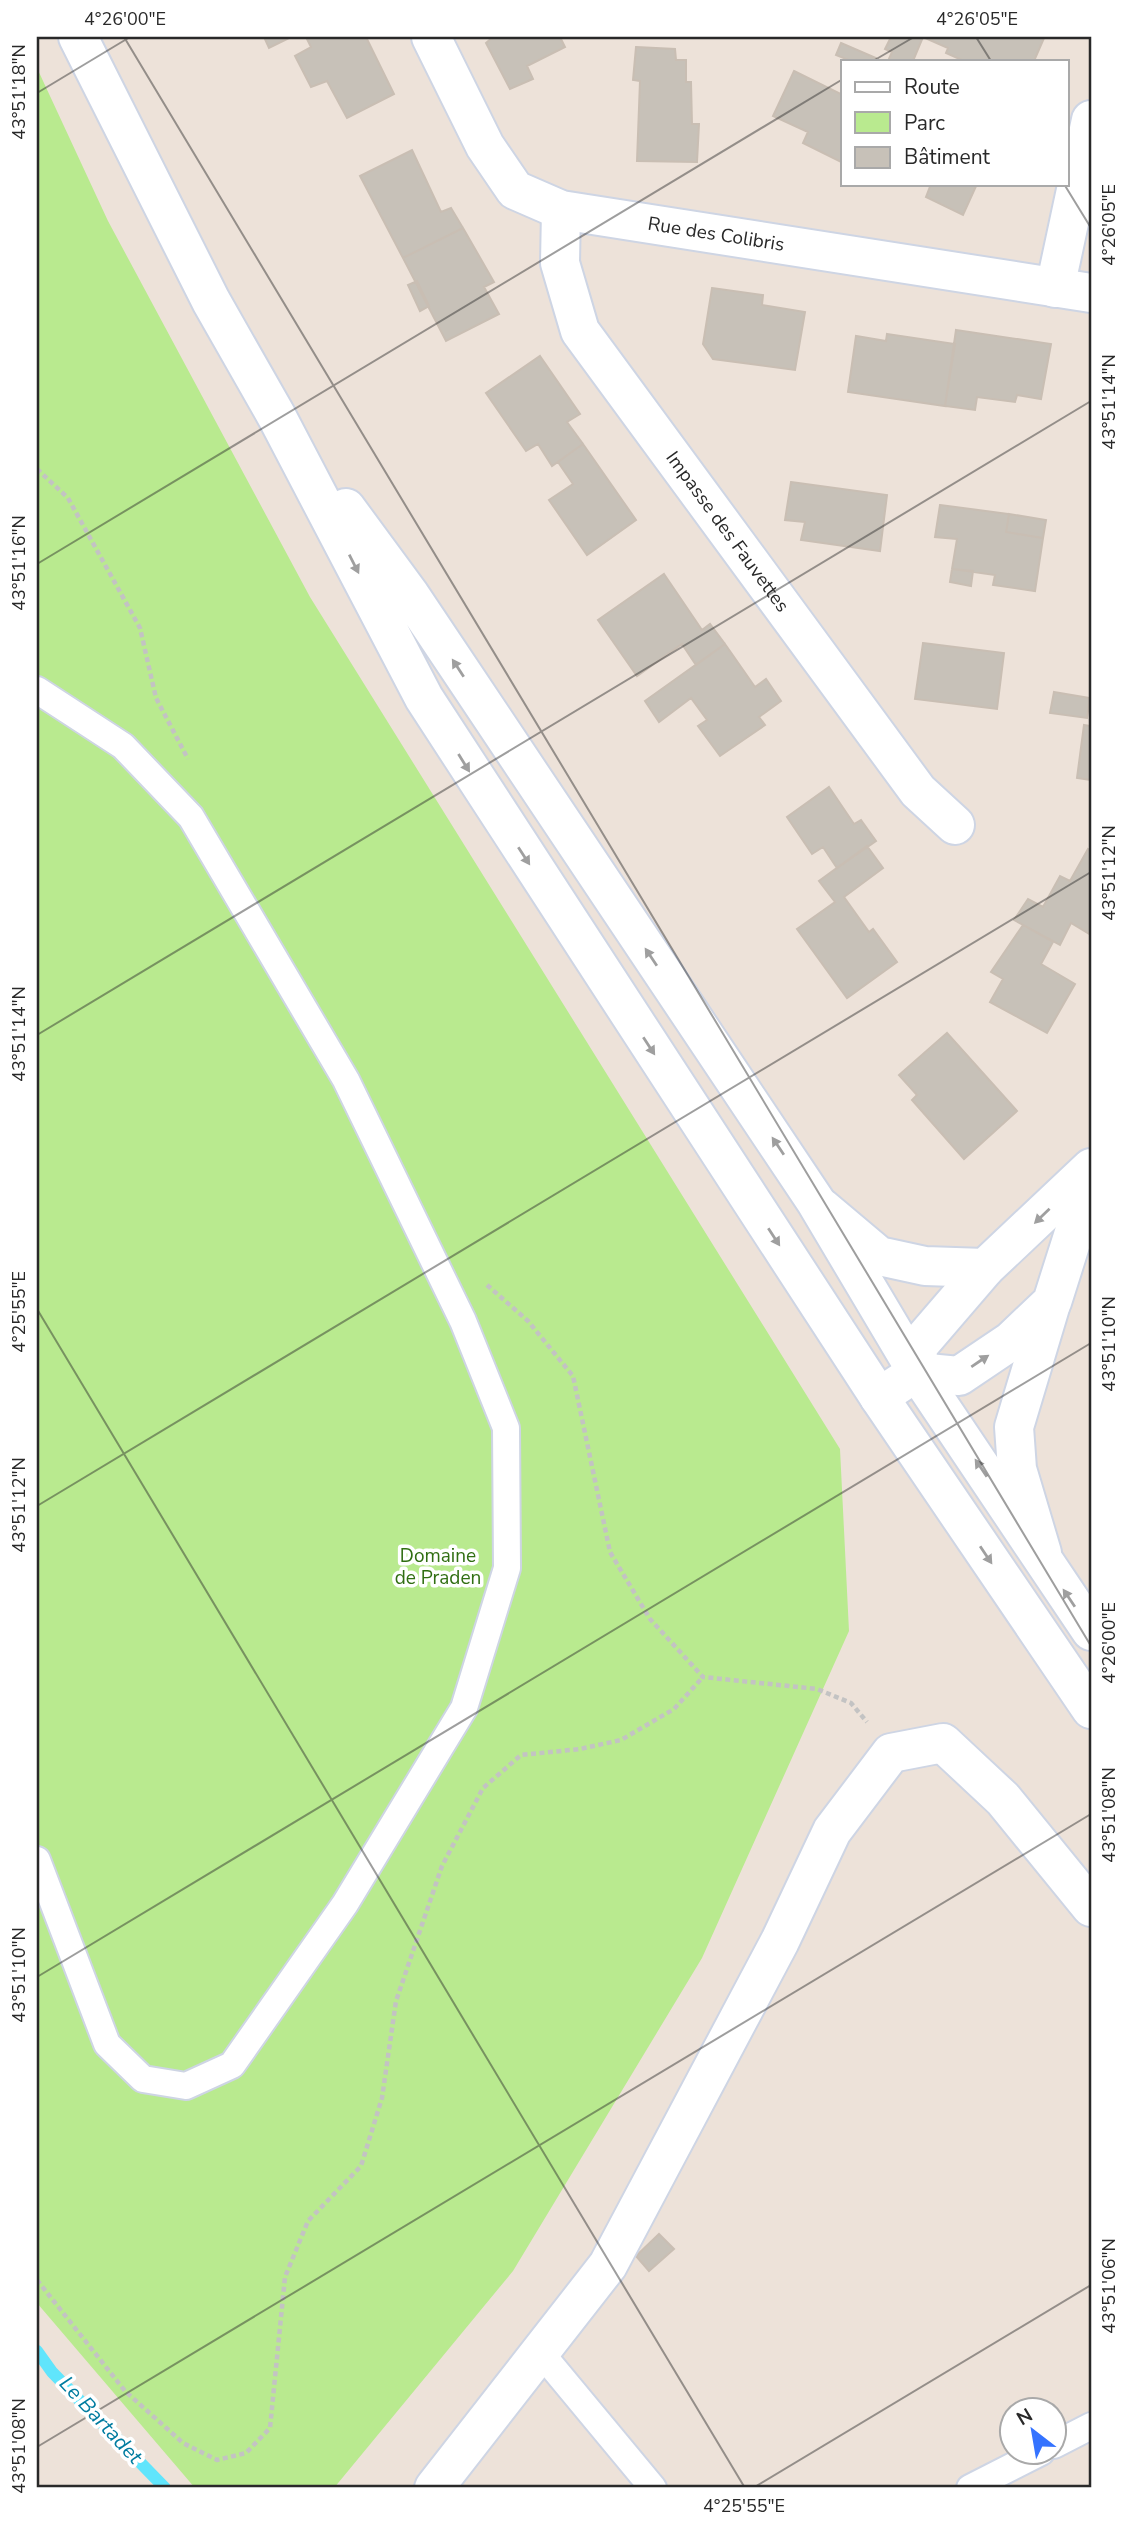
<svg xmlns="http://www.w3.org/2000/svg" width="1128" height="2525" font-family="'Nunito Sans',sans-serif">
	<rect width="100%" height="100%" fill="#ede2d9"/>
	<path fill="#b9ea8f" d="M37 68 108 221 310 597 840 1449 849 1631 702 1958 513 2271 334 2488H195L37 2303Z"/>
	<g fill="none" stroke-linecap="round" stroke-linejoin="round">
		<path stroke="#60e5fc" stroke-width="12" d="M37 2351 52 2372 165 2488"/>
	</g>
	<path fill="#c7c1b8" stroke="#c9beb3" stroke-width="2" d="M264 37H291L269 48Z
		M306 37H366L394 94 347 118 327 81 311 87 295 56 311 47Z
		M493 37H560L565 47 527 66 533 79 510 89 486 43Z
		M891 37H923L913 61H888L892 52 885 49Z
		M923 37H1041L1044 38 1034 61H964L946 53 948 48Z
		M841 43 876 58 875 61H851L836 55Z
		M636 47 675 49 676 60H686V82H691L692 124H699L697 162 637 161 640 81 633 80Z
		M794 71 843 95V163L803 143 808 132 773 116Z
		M412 150 441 212 451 208 463 228 403 258 360 176Z
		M931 184H977L963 215 926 197Z
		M463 228 494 282 484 287 499 314 446 341 403 258Z
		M417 281 429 306 420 311 408 285Z
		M712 288 763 295 762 305 805 312 795 370 713 359 703 344Z
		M956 330 1051 344 1041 399 1017 395 1015 402 977 397 975 410 945 406Z
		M887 334 955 344 945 406 848 392 856 336 886 341Z
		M540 356 580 414 567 422 583 444 552 466 538 444 526 451 486 393Z
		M583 444 636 520 587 555 549 500 573 484 558 462Z
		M791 482 887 495 880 551 801 540 805 522 785 520Z
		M940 505 1009 514 1006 532 1043 538 1035 591 993 585 995 575 952 569 957 539 935 537Z
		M1009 514 1046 520 1043 538 1006 532Z
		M952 569 973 571 971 586 950 582Z
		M664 574 702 630 710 624 725 644 696 665 682 644 637 676 598 620Z
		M923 643 1004 653 997 709 915 699Z
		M725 644 755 687 766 679 781 701 759 717 765 725 720 756 698 726 707 720 691 698 659 722 645 701Z
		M1054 692 1090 698 1087 718 1050 713Z
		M1084 725 1091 726V780L1077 778Z
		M829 787 854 824 861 820 876 841 837 868 823 847 812 854 787 817Z
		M867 846 883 868 844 897 869 932 873 929 897 962 847 998 797 929 835 902 819 881Z
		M1088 849 1091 851V935L1071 923 1060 945 1014 920 1028 899 1043 907 1060 876 1070 881Z
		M1023 925 1053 942 1041 964 1075 984 1047 1033 990 1002 1003 979 991 972Z
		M947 1033 1017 1111 964 1159 912 1100 917 1095 899 1075Z
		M659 2234 674 2249 649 2271 636 2256Z"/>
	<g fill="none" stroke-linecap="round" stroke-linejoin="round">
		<g stroke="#ced5e4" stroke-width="30">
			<path id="service" d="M37 690 123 746 191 817 346 1080 463 1321 506 1428 507 1568 464 1708 345 1904 232 2065 186 2086 143 2079 107 2044 37 1860
				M541 2353 653 2488
				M1054 2445 1091 2426
				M970 2488 1041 2452"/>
		</g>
		<g stroke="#ced5e4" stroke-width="42">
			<g id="minor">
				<path id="s1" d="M431 37 485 146 515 190 561 210 1091 293"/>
				<path id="s2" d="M561 210 560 263 580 331 918 791 955 825"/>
				<path d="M1055 288 1091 120"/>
				<path d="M822 1208 879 1256 925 1266 985 1268 1091 1168"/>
				<path d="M917 1372 918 1346 985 1268"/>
				<path d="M879 1397 917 1372 959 1376 1011 1341 1052 1302 1091 1179"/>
				<path d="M1042 1553 1017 1469 1014 1427 1050 1307"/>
				<path d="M434 2488 608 2265 780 1941 832 1831 891 1753 943 1743 1003 1799 1091 1907"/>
			</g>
		</g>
		<g stroke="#ced5e4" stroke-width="42">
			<path id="secondary" d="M78 37 211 301 277 417 424 698 879 1397 1091 1709
				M346 508 410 595 816 1202 917 1372 1091 1631"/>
		</g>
		<path stroke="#c3c3c3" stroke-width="4.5" stroke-dasharray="5 3.5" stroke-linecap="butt" d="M37 469 68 498 140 628 156 698 188 759
			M487 1285 528 1321 573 1376 610 1552 650 1619 703 1677 817 1689 851 1703 867 1722
			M37 2280 125 2391 183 2443 217 2460 246 2453 270 2428 285 2277 308 2221 361 2166 382 2098 396 2001 442 1866 483 1788 521 1755 580 1749 621 1740 674 1709 703 1677"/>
		<use href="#service" stroke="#fff" stroke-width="26"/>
		<use href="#minor" stroke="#fff" stroke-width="38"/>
		<use href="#secondary" stroke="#fff" stroke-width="38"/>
	</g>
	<defs><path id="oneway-solid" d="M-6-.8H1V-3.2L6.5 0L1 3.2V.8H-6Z" transform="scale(1.75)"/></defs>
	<g fill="#9f9f9f">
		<use href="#oneway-solid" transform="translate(354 564) rotate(63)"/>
		<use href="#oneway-solid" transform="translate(458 668) rotate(-123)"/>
		<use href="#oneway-solid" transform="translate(464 763) rotate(58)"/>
		<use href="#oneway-solid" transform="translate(524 856) rotate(57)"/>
		<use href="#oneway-solid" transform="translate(651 957) rotate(-124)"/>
		<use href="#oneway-solid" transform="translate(649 1046) rotate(57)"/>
		<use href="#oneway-solid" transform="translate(778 1146) rotate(-124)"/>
		<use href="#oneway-solid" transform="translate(1042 1216) rotate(136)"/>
		<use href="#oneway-solid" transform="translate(774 1237) rotate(57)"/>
		<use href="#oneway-solid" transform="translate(980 1361) rotate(-34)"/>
		<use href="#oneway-solid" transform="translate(981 1468) rotate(-124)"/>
		<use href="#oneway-solid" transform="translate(986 1555) rotate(56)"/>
		<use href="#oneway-solid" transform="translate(1069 1598) rotate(-124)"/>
	</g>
	<path fill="none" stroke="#292929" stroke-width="2" stroke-opacity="0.45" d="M124 37 1091 1646M976 37 991 61M873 61 914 37M37 93 130 37M1064 184 1091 228M37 564 843 79M37 1035 1091 401M37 1309 745 2488M37 1506 1091 872M37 1977 1091 1343M37 2447 1091 1814M753 2488 1091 2285"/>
	<g text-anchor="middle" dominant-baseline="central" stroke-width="7" stroke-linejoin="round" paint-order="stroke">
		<g font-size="19" fill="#292929" stroke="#fff">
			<text stroke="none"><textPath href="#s1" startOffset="382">Rue des Colibris</textPath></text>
			<text stroke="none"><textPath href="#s2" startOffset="373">Impasse des Fauvettes</textPath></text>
		</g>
		<g font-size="19" fill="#306e12" stroke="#fff">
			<text x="438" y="1556">Domaine<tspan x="438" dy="22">de Praden</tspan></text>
		</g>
		<g font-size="21" font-style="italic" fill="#017ca0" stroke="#fff">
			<text transform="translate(101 2420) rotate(47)">Le Bartadet</text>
		</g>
	</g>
	<rect width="1128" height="2525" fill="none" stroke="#ffffff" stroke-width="77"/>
	<rect x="841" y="60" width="228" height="126" fill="#ffffff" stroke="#a9a9a9" stroke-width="2"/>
	<rect x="855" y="82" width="35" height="10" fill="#ffffff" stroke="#a9a9a9" stroke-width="2"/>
	<text x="904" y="94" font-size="21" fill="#292929">Route</text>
	<rect x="855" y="112" width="35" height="21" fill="#b9ea8f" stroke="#a9a9a9" stroke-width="2"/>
	<text x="904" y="130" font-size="21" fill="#292929">Parc</text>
	<rect x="855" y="147" width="35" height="21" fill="#c7c1b8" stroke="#a9a9a9" stroke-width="2"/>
	<text x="904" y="164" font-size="21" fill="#292929">Bâtiment</text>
	<g transform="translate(1033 2431) rotate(329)"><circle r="33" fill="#ffffff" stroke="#a9a9a9" stroke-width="2"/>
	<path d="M0-5L12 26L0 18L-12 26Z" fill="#3573ff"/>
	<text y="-10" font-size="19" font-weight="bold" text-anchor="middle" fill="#292929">N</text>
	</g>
	<rect x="38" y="38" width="1052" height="2448" fill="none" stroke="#292929" stroke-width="2.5"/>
	<g font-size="18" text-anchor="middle" fill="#292929">
		<text x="125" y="25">4°26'00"E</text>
		<text x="977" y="25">4°26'05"E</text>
		<text transform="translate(19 92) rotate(-90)" y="6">43°51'18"N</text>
		<text transform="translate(1109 225) rotate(-90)" y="6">4°26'05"E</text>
		<text transform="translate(1109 402) rotate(-90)" y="6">43°51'14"N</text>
		<text transform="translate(19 563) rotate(-90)" y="6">43°51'16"N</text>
		<text transform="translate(1109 873) rotate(-90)" y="6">43°51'12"N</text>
		<text transform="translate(19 1034) rotate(-90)" y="6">43°51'14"N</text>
		<text transform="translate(19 1312) rotate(-90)" y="6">4°25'55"E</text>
		<text transform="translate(1109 1344) rotate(-90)" y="6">43°51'10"N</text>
		<text transform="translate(19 1505) rotate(-90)" y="6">43°51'12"N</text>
		<text transform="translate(1109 1643) rotate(-90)" y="6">4°26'00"E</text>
		<text transform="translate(1109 1815) rotate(-90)" y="6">43°51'08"N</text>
		<text transform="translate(19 1975) rotate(-90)" y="6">43°51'10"N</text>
		<text transform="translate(1109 2286) rotate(-90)" y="6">43°51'06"N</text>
		<text transform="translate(19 2446) rotate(-90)" y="6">43°51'08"N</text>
		<text x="744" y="2512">4°25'55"E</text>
	</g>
</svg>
